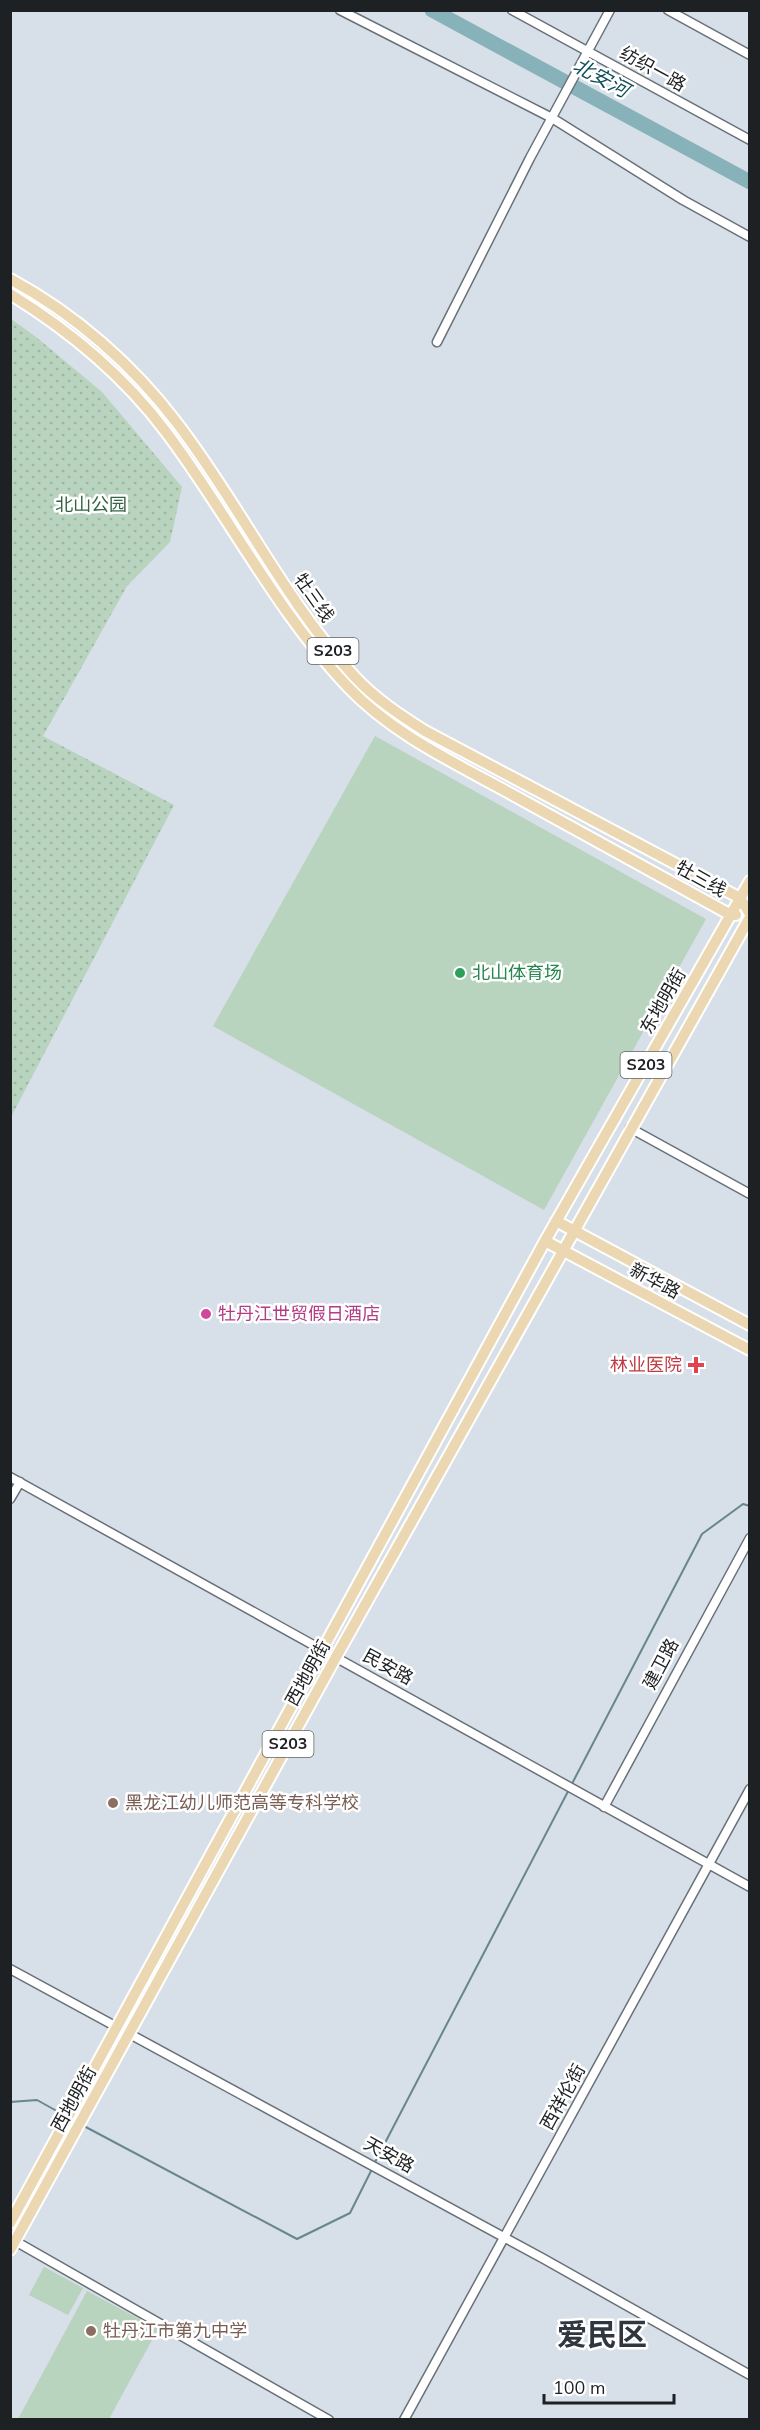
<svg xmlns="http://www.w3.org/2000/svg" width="760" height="2430" font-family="'Nunito Sans','Noto Sans SC',sans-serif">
	<defs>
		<pattern id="park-dots" width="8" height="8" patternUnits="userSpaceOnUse" patternTransform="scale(1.5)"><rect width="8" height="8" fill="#b8d3be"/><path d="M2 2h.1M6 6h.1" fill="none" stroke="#9eb5a3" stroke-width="1.8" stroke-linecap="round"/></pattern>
	</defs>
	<rect width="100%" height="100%" fill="#d7dfe8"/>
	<path fill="#b8d3be" d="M375 736 706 919 544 1210 213 1026Z
		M44 2267 83 2288 68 2315 29 2295Z
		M87 2291 158 2329 109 2419H18Z"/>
	<path fill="url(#park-dots)" d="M11 319 36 337 102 392 182 487 170 542 127 586 43 736 174 805 11 1117Z"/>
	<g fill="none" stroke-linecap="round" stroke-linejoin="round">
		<path stroke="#68868d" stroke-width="2" d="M10 2102 37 2100 64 2115
			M82 2125 297 2239 350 2213 372 2169
			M374 2164 702 1534 743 1504 750 1506"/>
		<path stroke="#87b2ba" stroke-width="15" d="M432 10 750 182"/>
		<g stroke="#697078" stroke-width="11">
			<path id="minor" d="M340 10 552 118 683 200 750 237
				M512 10 750 140
				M668 10 750 55
				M437 342 530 158 610 10
				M630 1128 750 1194
				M10 1477 750 1887
				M10 1499 20 1482
				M604 1807 750 1538
				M10 1969 544 2259 750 2375
				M15 2241 329 2420
				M404 2420 750 1789"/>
		</g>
		<g stroke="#fff" stroke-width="14">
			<path id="major" d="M10 279C75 314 133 365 177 423 240 505 284 600 354 676 374 698 400 715 425 731L740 898 750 914
				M10 294C70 331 124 376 166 432 227 513 277 612 347 686 392 734 455 763 513 795 586 835 658 875 731 915H736
				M556 1221 750 1325
				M545 1241 750 1350
				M10 2223 545 1241 750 881
				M10 2250 336 1657 750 917"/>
		</g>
		<use href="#minor" stroke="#fff" stroke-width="8"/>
		<use href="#major" stroke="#ebd7b1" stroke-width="10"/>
	</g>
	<circle fill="#2e9e5b" stroke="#fff" stroke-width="2" cx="460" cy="973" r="6"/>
	<circle fill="#d1479c" stroke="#fff" stroke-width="2" cx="206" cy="1314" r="6"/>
	<path fill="#e0444e" stroke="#fff" stroke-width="2" d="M693 1356h6v6h6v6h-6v6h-6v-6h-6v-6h6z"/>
	<g fill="#8d6e63" stroke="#fff" stroke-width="2">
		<circle cx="113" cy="1803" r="6"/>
		<circle cx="91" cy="2331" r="6"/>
	</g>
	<g text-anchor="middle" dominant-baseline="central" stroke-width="5" stroke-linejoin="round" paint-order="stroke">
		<g fill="#fff" stroke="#626466" stroke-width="1.5">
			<rect x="307.5" y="638" width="51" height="26" rx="4.5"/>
			<rect x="620.5" y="1052" width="51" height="26" rx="4.5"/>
			<rect x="262.5" y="1731" width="51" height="26" rx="4.5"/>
		</g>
		<g font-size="16" font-weight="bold" fill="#1e2124">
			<text x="333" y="651">S203</text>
			<text x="646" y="1065">S203</text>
			<text x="288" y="1744">S203</text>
		</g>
		<g font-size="18" fill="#1e2124" stroke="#fff">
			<text transform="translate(653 69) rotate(29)">纺织一路</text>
			<text transform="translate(314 598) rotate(55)">牡三线</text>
			<text transform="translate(701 879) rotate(29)">牡三线</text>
			<text transform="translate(663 1001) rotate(-60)">东地明街</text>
			<text transform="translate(655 1281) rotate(28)">新华路</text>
			<text transform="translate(661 1664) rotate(-62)">建卫路</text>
			<text transform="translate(388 1667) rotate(29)">民安路</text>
			<text transform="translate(308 1673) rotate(-61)">西地明街</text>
			<text transform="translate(563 2097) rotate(-61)">西祥伦街</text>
			<text transform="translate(74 2099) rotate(-61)">西地明街</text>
			<text transform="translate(389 2155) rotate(29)">天安路</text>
		</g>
		<g font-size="18" fill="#346441" stroke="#fff">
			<text x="91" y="505">北山公园</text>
		</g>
		<g font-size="18" fill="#27864d" stroke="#fff" text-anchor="start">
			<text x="472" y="973">北山体育场</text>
		</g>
		<g font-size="18" fill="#b23c85" stroke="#fff" text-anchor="start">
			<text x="218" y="1314">牡丹江世贸假日酒店</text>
		</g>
		<g font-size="18" fill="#be3a42" stroke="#fff" text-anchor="end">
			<text x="682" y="1365">林业医院</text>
		</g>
		<g font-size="18" fill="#785e54" stroke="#fff" text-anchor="start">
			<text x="125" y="1803">黑龙江幼儿师范高等专科学校</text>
			<text x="103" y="2331">牡丹江市第九中学</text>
		</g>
		<g font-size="20" font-style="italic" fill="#11505a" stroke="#fff">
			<text transform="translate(601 78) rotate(28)">北安河</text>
		</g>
		<g font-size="30" font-weight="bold" fill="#30373e" stroke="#fff">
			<text x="602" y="2335">爱民区</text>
		</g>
	</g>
	<rect width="760" height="2430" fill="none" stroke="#1e2124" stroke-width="24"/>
	<path d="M544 2394v9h130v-9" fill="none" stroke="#1e2124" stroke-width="3"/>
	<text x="553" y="2394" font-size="18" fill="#1e2124" stroke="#ffffff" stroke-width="4.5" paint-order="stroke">100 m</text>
</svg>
